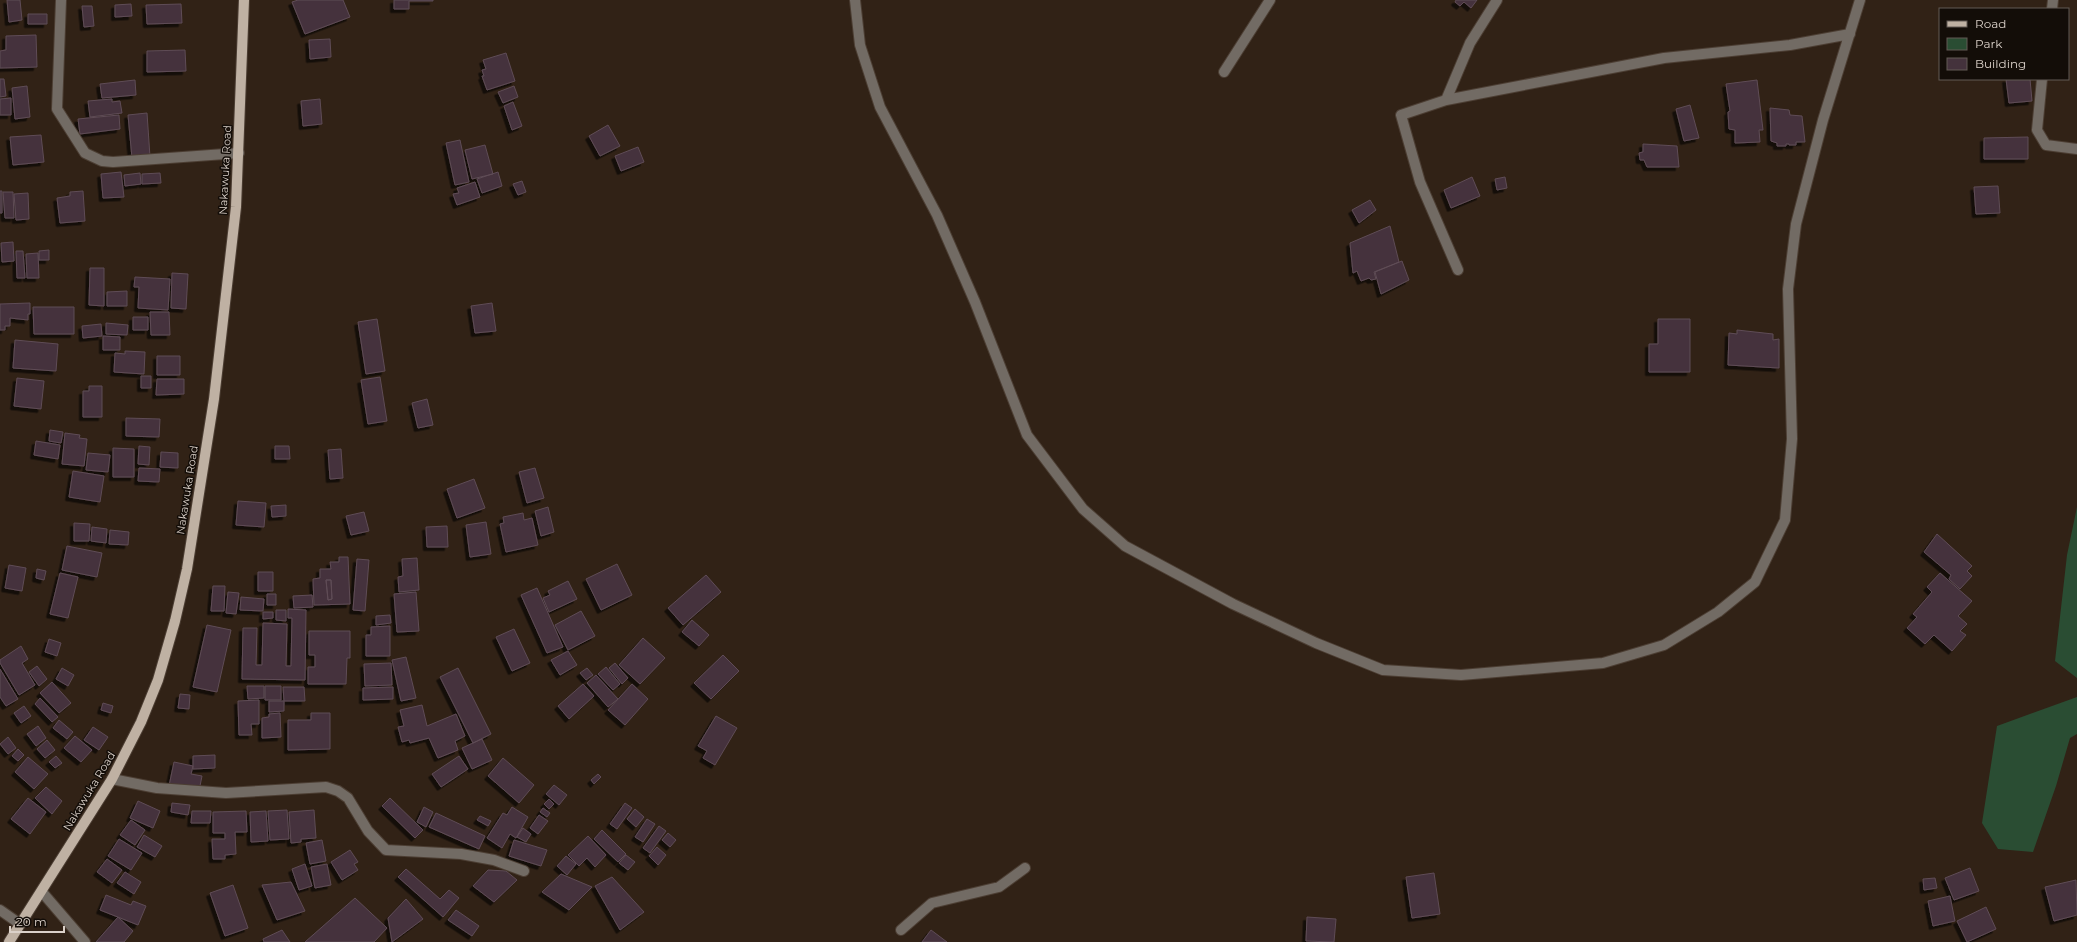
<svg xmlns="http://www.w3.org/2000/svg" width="2077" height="942" font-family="Montserrat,sans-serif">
	<defs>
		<filter id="shadow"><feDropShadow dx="-3.5" dy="3.5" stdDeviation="0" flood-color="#0009"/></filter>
	</defs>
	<rect width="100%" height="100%" fill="#312216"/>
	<path fill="#2a4d33" d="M2077 507V678L2055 661 2067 555Z
		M2077 697V734L2070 738 2056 786 2033 852 1998 849 1982 823 1997 726Z"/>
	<path fill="#44323c" stroke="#5f4c56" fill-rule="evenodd" filter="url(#shadow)" d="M7 0H20L22 20 9 22Z
		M298 0H343L350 17 305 34 292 2Z
		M394 0H433V1H409V9H394Z
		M1456 0H1477L1471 8 1464 2 1460 6 1455 2Z
		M131 4 132 16 115 17V5Z
		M181 4 182 23 147 24 146 5Z
		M82 6H92L94 26 84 27Z
		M28 14H47V24H28Z
		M36 35 37 67 0 68V51L6 50V36Z
		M330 39 331 57 310 59 309 40Z
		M185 50 186 71 147 72V51Z
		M506 53 515 81 487 90 482 76H484L482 70 486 69 483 60Z
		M0 79H4L6 96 0 97Z
		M2006 79H2030L2032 101 2009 103Z
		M135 80 136 95 102 98 100 84Z
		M1757 80 1763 130H1759L1760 142 1735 143V130L1729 129 1728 112 1730 111 1726 84Z
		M27 86 30 117 15 119 12 88Z
		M514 86 518 97 503 103 498 92Z
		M11 98V115H0V99Z
		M112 99V102L120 101 122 113 90 117 88 101Z
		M320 99 322 124 303 126 301 101Z
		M513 102 522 126 512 130 504 106Z
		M1690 105 1699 138 1684 141 1676 109Z
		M1770 108 1789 110 1790 115 1802 116 1805 142H1796V145H1789V144H1786V146H1777V143L1771 141Z
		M147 113 150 157 132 158 128 115Z
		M119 115 120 129 80 134 78 119Z
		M608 125 620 146 600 156 589 136Z
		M41 135 44 162 13 165 10 137Z
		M2028 137V159H1984V138Z
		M460 140 469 182 455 185 446 143Z
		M1643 144 1677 146 1679 167H1647L1644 160H1640L1639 153 1643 152Z
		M485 145 493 174 472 179 465 150Z
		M638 147 644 162 621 171 615 156Z
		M121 172 124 197 103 198 101 174Z
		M498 172 502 186 482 193 477 179Z
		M140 173 141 184 125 186 124 175Z
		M160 173 161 183 142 184V174Z
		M1472 177 1480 196 1451 208 1444 190Z
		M1505 177 1507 188 1497 190 1495 179Z
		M522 181 526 192 518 195 513 184Z
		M475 182 480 197 457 205 453 194 459 193 457 188Z
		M1998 186 2000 213 1976 214 1974 187Z
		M0 191H2V213H0Z
		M83 191 85 221 60 223 57 198 70 196V192Z
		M3 192H13L14 218H5Z
		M28 193 29 219 16 220 14 194Z
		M1370 200 1376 210 1359 223 1352 210Z
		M1390 226 1399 262 1374 272 1376 279 1371 280 1369 278 1361 281 1357 271 1353 273 1350 243Z
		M13 242 14 261 2 262 1 243Z
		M49 250V260H39V251Z
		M16 251H23L25 278H17Z
		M38 253 39 278H27L26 254Z
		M1402 261 1409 280 1381 294 1375 272Z
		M90 268H104V306L89 305Z
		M172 273 188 274 186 309 171 308Z
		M135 277 170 279 168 310 138 308 139 287H134Z
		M127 291V306H107V292Z
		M30 303V314H28V320L10 318V326H5V330H0V304Z
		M492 303 496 331 475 333 471 306Z
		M33 307H74V334H34Z
		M150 312H169L170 335H151Z
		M133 317H148V330H133Z
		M377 319 385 371 366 374 358 322Z
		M1658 319H1690V372H1649V344H1658Z
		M106 323 128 325 127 335 106 334Z
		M101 324 102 336 83 338 82 326Z
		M1737 330 1773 334V340L1779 339V368L1728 365 1729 333 1737 334Z
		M103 336 120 337V350H103Z
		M15 340 58 344 56 371 13 368Z
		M125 351 145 352 144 374 114 372 115 353 125 354Z
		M157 356H180V375H157Z
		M141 376H151V388H141Z
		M380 377 387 421 368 424 361 380Z
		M17 378 44 381 41 409 14 406Z
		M157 379H184V394L156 395Z
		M89 386H102V417H83V391H89Z
		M427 399 433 425 418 428 412 403Z
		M126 418 160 419 159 437 126 436Z
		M50 430 63 432 61 443 49 441Z
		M65 433 80 435 79 438 87 439 84 466 62 464Z
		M36 441 60 445 58 459 34 455Z
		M139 446 150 447 149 465 138 464Z
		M275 446H289L290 459H275Z
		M113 448 134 449V477H113Z
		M341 449 343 478 330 479 328 450Z
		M161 452 178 453V468L160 467Z
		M88 453 110 455 108 472 86 470Z
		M139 468 160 469 159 482 138 481Z
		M535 468 544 498 527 503 519 472Z
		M73 471 104 476 100 502 69 497Z
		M474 479 485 508 457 518 447 489Z
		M238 501 266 503 264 527 236 525Z
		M286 505V516L272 517 271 506Z
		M548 507 554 532 541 536 535 511Z
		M364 512 369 531 351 535 346 516Z
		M523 513 524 520 532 518 538 545 506 552 500 524 504 523 503 517Z
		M486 522 491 554 470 557 466 525Z
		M74 523 90 524 89 541H74Z
		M447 526 448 547H427L426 527Z
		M92 527 107 529 106 543 91 541Z
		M110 530 129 532 128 545 109 544Z
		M1937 534 1972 566 1967 571 1972 576 1960 589 1949 579 1951 575 1924 552Z
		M67 546 102 553 97 577 62 570Z
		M339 557H348L350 604 314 605 313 579 320 578V569H331L330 562H339ZM326 580H331L332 599 328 600Z
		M417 558 419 590 399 592 398 577 403 576 402 559Z
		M357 559 369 560 365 611 353 610Z
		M617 564 632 595 601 610 586 579Z
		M9 565 26 568 22 591 5 588Z
		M37 569 46 571 44 580 36 578Z
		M258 572H273V591H258Z
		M60 573 78 577 68 618 50 614Z
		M1940 573 1972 601 1958 616 1967 624 1960 631 1966 635 1952 651 1934 635 1925 644 1907 628 1917 617 1913 614 1932 592 1927 587Z
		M706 575 721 592 683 625 668 608Z
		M326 580H331L332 599 328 600Z
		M568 581 577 599 549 612 543 598 550 595 548 591Z
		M213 586H225L224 611H211Z
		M537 588 563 647 547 653 521 595Z
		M228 592 239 593 236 614 226 613Z
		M416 592 419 631 397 632 394 594Z
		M267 594H276V605H267Z
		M312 595 313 607 294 608 293 596Z
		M241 597 264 599 263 611 240 610Z
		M288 609 306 610 305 680 242 679 243 628H257L256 665H262L263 623 287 624 286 666H291L292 618H288Z
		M276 610H286V621L276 620Z
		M581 611 595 636 568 650 555 625Z
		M263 612H273V618L263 619Z
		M390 615 391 623 376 625V616Z
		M692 620 709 635 699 646 682 632Z
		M207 625 231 630 217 692 193 687Z
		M390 626V656H366V635H371V627Z
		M514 629 530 663 512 671 496 637Z
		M309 631H350V658H347L346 684H308V667H315V655H309Z
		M643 638 665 658 640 684 619 665Z
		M49 639 61 643 57 656 45 652Z
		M21 646 28 659 22 663 35 685 19 695 0 663V660Z
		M568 651 577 665 560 675 551 660Z
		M723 655 739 671 711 699 694 683Z
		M406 657 416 698 401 701 392 660Z
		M391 663 392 685 365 686 364 664Z
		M615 663 628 678 622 684 609 668Z
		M37 666 47 679 39 686 29 672Z
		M606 667 620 684 613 690 598 674Z
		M62 668 74 675 68 686 56 679Z
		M458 668 491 734 473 743 440 677Z
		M587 668 593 675 586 680 580 673Z
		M0 669 18 699 6 706 0 697Z
		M596 675 618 699 608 707 587 683Z
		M52 682 71 703 59 713 40 693Z
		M583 684 594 696 569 719 558 706Z
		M632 684 648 699 625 725 608 710Z
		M247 686H264V698L248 699Z
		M265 686H281V700H265Z
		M283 687H304L305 701H284Z
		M393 687V699L363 700V688Z
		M180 694 190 695 189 709 178 708Z
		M40 698 58 717 52 722 35 704Z
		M259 700V724H251L252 735H239L238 701Z
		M269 701H284V711L269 712Z
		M103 703 113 706 111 713 101 710Z
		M422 705 427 726 456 714 465 736 455 741 458 750 438 758 429 738 410 743 409 740 402 742 398 727 404 726 400 710Z
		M24 706 31 716 21 723 14 713Z
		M280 713 281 737 262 738V718L269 717V714Z
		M311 713H330V749L288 750V720H311Z
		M716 716 737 728 715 765 703 758 707 751 698 746Z
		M59 720 73 732 67 739 53 728Z
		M38 726 46 738 36 746 27 734Z
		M93 727 108 737 99 750 84 740Z
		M75 736 92 750 81 762 64 748Z
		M8 737 16 748 8 754 0 744Z
		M482 739 492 760 472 769 462 748Z
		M47 740 55 750 45 758 37 749Z
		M18 749 24 755 18 761 12 756Z
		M215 755V768L193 769V756Z
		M56 756 62 763 55 768 49 762Z
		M459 756 468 769 441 787 432 774Z
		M28 757 48 774 34 789 15 772Z
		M503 758 534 785 519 803 488 776Z
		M174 762 193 766 191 774 202 776 199 791 169 786Z
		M598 774 601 777 594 784 591 780Z
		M554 785 567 795 559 805 546 794Z
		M46 787 62 801 52 814 35 798Z
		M28 798 46 812 30 834 11 819Z
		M390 798 423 830 415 838 382 806Z
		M549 799 554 804 549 809 544 804Z
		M138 801 160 811 153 828 130 818Z
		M172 803 190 805 188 815 171 812Z
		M625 803 632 808 617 829 610 824Z
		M424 807 433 812 426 827 417 822Z
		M512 807 528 817 516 838 510 834 502 848 487 838 503 813 507 815Z
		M543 808 550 813 547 817 540 812Z
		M635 809 644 817 636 827 627 819Z
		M287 810 289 839 270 840 268 811Z
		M314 810 316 838 301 839V842L291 843 289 812Z
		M192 811H211L210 823H191Z
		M246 811 247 832H235L236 854 225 855V859H213L212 839H225V833H213V812Z
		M266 811 268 841 251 842 250 812Z
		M436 813 485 836 479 849 429 827Z
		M539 815 548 821 538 834 530 828Z
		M480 816 491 821 488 826 477 820Z
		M647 819 655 824 643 842 635 837Z
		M131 820 145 830 135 845 120 835Z
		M659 826 666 831 650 853 643 848Z
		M523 828 531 834 526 842 517 837Z
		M602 830 626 854 618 862 594 839Z
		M668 833 676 840 670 847 662 840Z
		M144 835 162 846 155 857 137 847Z
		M588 836 606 855 595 867 587 858 579 866 568 855Z
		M119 839 142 853 131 870 108 856Z
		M322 840 326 861 310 864 306 843Z
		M514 840 547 850 541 866 509 856Z
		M657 847 666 855 658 865 649 856Z
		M350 850 358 862 354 864 358 870 342 880 331 862Z
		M626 855 635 862 628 870 619 863Z
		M566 856 576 864 567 875 557 866Z
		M107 859 122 870 112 883 97 872Z
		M305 864 312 886 299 890 292 869Z
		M327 864 331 885 315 888 311 867Z
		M1970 868 1979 891 1954 900 1945 878Z
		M406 869 440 899 449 890 459 898 443 917 398 877Z
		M488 870 506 871 517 880 494 902 473 886Z
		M125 872 141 882 134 894 117 883Z
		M1434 873 1440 914 1412 918 1406 877Z
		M561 874 592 887 569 910 542 892Z
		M612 877 644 912 620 930 595 886Z
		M1935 878 1937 888 1924 890 1923 879Z
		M2076 880 2077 915 2054 921 2045 887Z
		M291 882 305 911 277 920 262 885Z
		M233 885 248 928 225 936 210 893Z
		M106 895 131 905 133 901 146 906 138 925 100 910Z
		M1950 896 1955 921 1933 926 1928 901Z
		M355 898 387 928 374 942H305Z
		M406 899 423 919 392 942 388 918Z
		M1986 907 1996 929 1967 942 1957 921Z
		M456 910 479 926 472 936 448 920Z
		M118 917 133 931 124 942H96Z
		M1307 917 1336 919 1334 942 1306 941Z
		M282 930 290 942H264L263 939Z
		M931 930 947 942H922Z"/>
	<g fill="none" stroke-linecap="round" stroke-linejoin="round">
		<g stroke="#4c3e33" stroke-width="12">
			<path id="minor" d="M61 0 57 109 85 153 102 161 113 162 239 153
				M855 0 860 45 880 107 937 215 975 302 1027 435 1083 509 1125 546 1233 604 1316 643 1383 670 1461 675 1603 663 1664 645 1718 612 1755 582 1785 520 1792 439 1788 289 1796 224 1823 120 1860 0
				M2052 9 2053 0
				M1224 72 1270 0
				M2042 79 2037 130 2046 145 2077 149
				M1446 100 1470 43 1497 0
				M1458 270 1420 182 1401 115 1446 100 1664 58 1790 45 1850 34
				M112 779 157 788 226 793 326 787 338 791 348 798 368 831 386 850 461 854 494 860 524 871
				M42 892 85 942
				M0 910 20 924
				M901 930 932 903 999 887 1025 868"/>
		</g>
		<g stroke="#4c3e33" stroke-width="12">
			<path id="major" d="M9 942 112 779 141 722 158 680 175 621 187 569 214 399 236 207 244 0"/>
		</g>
		<use href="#minor" stroke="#726b64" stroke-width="10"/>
		<use href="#major" stroke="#bfb1a3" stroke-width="10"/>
	</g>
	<g text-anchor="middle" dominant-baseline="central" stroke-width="3" stroke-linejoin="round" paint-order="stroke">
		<g font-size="11" fill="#dbd1c9" stroke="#130d08">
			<text transform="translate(225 170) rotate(-87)">Nakawuka Road</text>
			<text transform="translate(187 490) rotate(-81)">Nakawuka Road</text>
			<text transform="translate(89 791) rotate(-59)">Nakawuka Road</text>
		</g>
	</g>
	<rect x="1939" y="8" width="130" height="72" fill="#130d08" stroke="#635b55"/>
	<rect x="1947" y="21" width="20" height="6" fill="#bfb1a3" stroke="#635b55"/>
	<text x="1975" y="28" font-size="12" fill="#dbd1c9">Road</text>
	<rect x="1947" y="38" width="20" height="12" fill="#2a4d33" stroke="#635b55"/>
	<text x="1975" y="48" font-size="12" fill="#dbd1c9">Park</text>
	<rect x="1947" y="58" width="20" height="12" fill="#44323c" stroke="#635b55"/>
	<text x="1975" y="68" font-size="12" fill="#dbd1c9">Building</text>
	<path d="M10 926v6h54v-6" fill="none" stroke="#dbd1c9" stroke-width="2"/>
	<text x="16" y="926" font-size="12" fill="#dbd1c9" stroke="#130d08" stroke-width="3" paint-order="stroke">20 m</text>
</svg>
